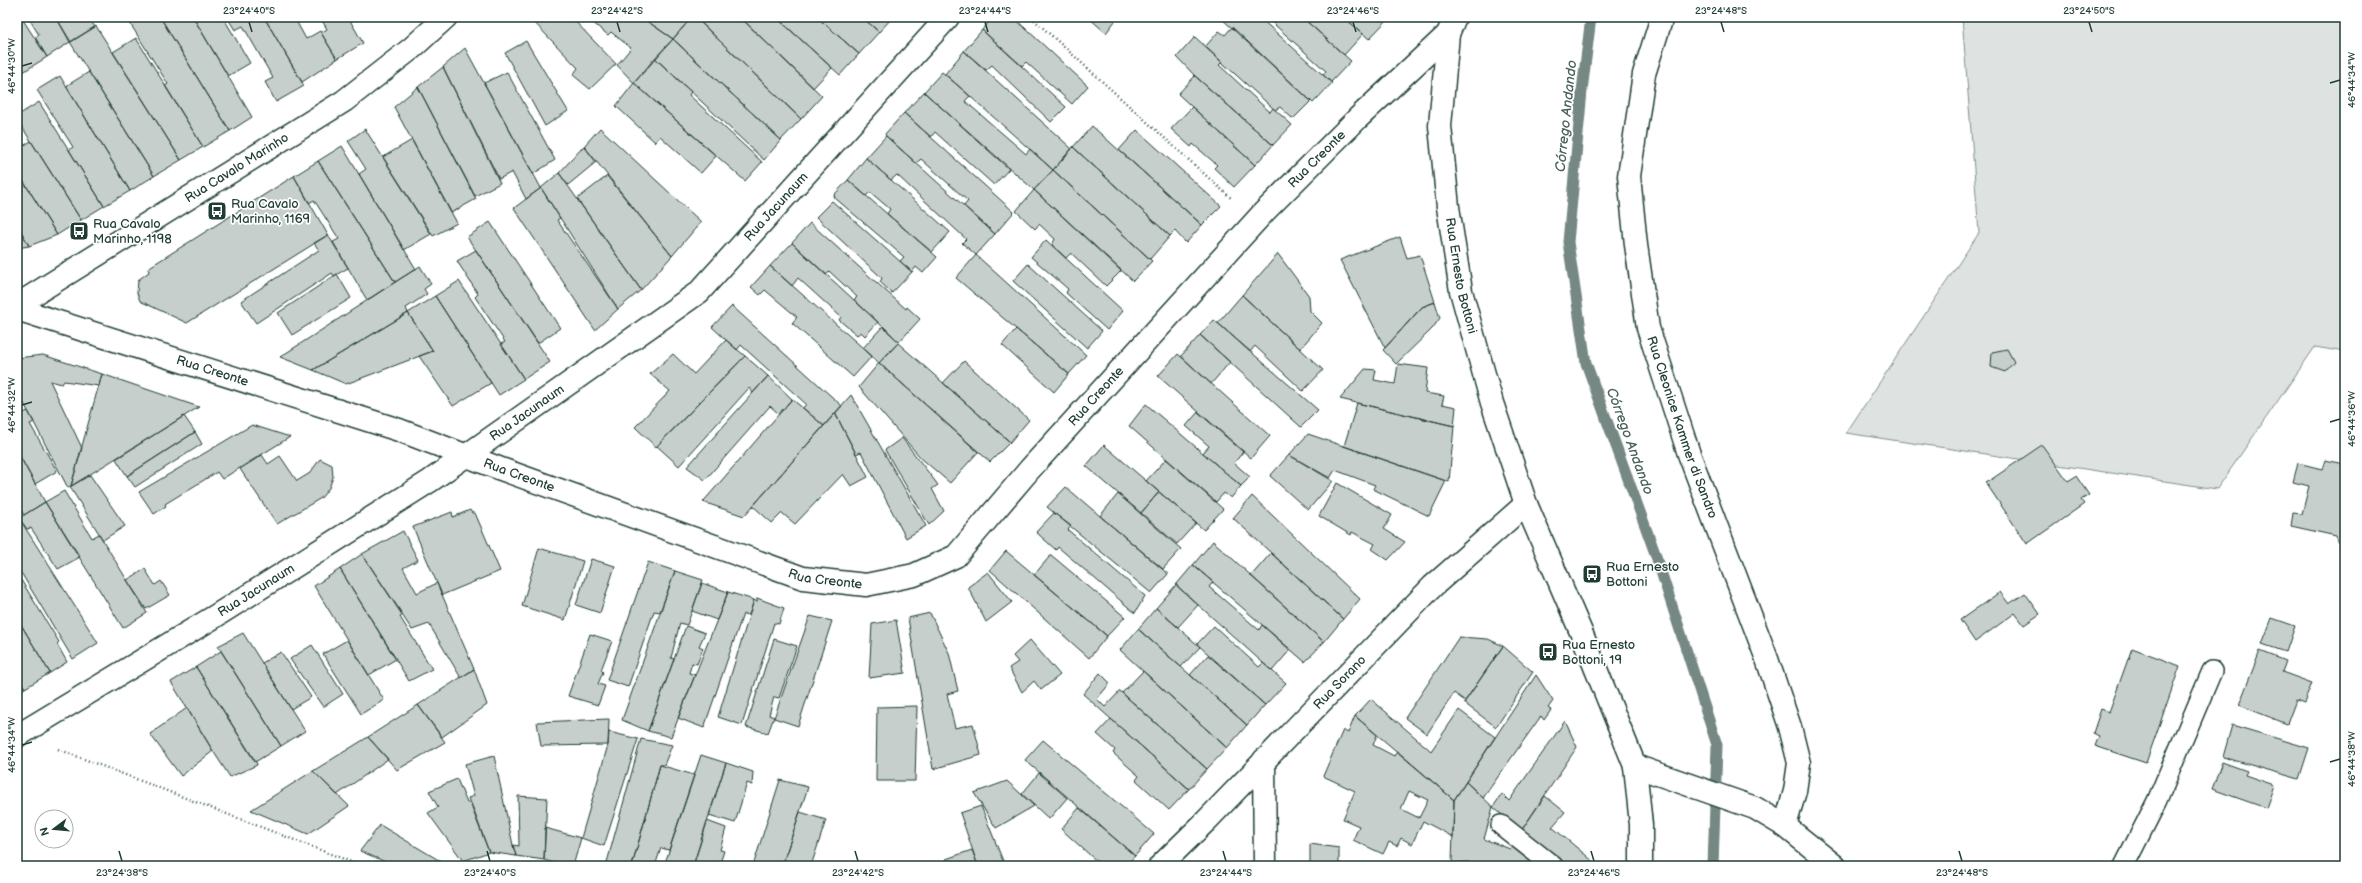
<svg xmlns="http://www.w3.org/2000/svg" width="2362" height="883" font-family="'Balsamiq Sans',sans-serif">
	<rect width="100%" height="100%" fill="#fff"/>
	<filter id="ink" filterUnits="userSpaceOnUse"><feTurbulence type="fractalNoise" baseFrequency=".025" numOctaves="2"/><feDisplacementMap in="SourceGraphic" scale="8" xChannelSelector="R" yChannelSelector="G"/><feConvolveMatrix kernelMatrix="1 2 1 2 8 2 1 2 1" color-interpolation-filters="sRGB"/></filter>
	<g filter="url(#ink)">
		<path fill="#dee3e2" stroke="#7e908b" d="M1962 17H2345V352L2315 347 2217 489 1846 433 1979 233Z"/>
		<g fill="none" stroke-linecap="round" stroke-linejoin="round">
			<path stroke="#758883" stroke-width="11" d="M1591 17 1582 91 1568 242 1586 363 1656 556 1717 745 1713 866"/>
		</g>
		<path fill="#c7cfcc" stroke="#1f3d34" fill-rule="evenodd" d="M17 17H21L47 57 23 72 17 63Z
			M28 17H56L70 42 47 57 35 37 39 35Z
			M56 17H88L95 27 71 42Z
			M126 17H160L230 131 203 147 165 86 168 84Z
			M160 17H193L252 117 230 131Z
			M193 17H223L250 63 228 76Z
			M227 17H264L304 86 276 102 265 82 273 78 243 26 235 30Z
			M264 17H294L306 39 320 31 337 59 302 82Z
			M320 17H348L363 43 337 59 321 33 327 29Z
			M529 17H571L616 64 590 89 573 75 578 68Z
			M586 17H641L673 39 634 83 617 65 631 48 611 32 608 35Z
			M641 17H692L673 39Z
			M692 17H695L801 119 781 140 673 39Z
			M695 17H740L822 96 801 119Z
			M740 17H776L832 68 813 88Z
			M776 17H817L859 54 840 75Z
			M817 17H862L879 32 859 54Z
			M862 17H893L879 32Z
			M993 17H1013L1088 86 1072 104 1026 62 1022 66 982 30Z
			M1088 17H1118L1106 33Z
			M1220 17H1259L1332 83 1313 103Z
			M1266 17H1302L1351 61 1331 82 1323 75 1326 71Z
			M1302 17H1344L1363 34 1344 55Z
			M1344 17H1390L1369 39Z
			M96 26 181 160 154 176 70 42Z
			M1232 27 1311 101 1293 119 1280 107 1275 110 1205 47 1219 31 1225 35Z
			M982 30 1066 107 1051 122 992 65 986 70 964 51Z
			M1195 37 1222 62 1219 65 1270 112 1273 108 1292 125 1273 145 1195 76 1177 57Z
			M136 38 203 147 181 160 113 52Z
			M673 39 781 140 764 160 655 58Z
			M526 41 568 111 545 126 505 53Z
			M465 48 541 188 526 199 512 172 499 179 443 67Z
			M964 51 1072 149 1053 170 945 74Z
			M655 58 691 92 689 95 762 162 745 181 634 83Z
			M443 67 500 183 475 196 418 87Z
			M89 72 154 176 130 191 66 86Z
			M507 72 555 160 533 174 484 83Z
			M942 72 970 96 965 101 1026 154 1030 149 1053 170 1034 190 924 92Z
			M60 76 130 191 104 206 69 150 73 147 37 90Z
			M1195 76 1273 145 1255 165 1178 94Z
			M634 83 716 156 701 173 660 136 655 142 616 106Z
			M418 87 476 199 451 213 394 107Z
			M924 92 1009 169 994 185 935 132 931 137 904 113Z
			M39 102 104 206 81 220 17 119V116Z
			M1192 107 1255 165 1234 187 1214 168 1217 165 1193 144 1191 147 1171 129Z
			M904 113 1014 212 995 234 964 206 968 201 921 159 916 163 886 136 885 134Z
			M1092 126 1202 225 1186 243 1175 231 1170 236 1073 147Z
			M600 128 701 222 672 256 584 146Z
			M365 129 431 234 404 250 359 174 366 169 348 141Z
			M1137 130 1221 206 1202 225 1119 150Z
			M886 136 995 234 976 255 962 243 966 239 897 175 891 180 866 158Z
			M412 140 457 223 433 236 383 157Z
			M31 141 81 220 57 235 17 171V150Z
			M342 146 416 269 395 282 318 161Z
			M584 146 596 162 568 185 559 173Z
			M1073 147 1170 236 1150 259 1053 170Z
			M866 158 950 232 932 252 887 214 890 209 870 192 866 196 848 180Z
			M318 161 395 282 367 300 333 242 339 239 314 200 309 203 294 176Z
			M1053 170 1152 261 1133 281 1034 190Z
			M17 171 57 235 29 246 17 224Z
			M559 173 641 290 618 309 541 188Z
			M294 176 328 235 187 323 140 301 137 293 138 280 149 272 148 268Z
			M607 176 672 256 641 290 577 199Z
			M848 180 937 257 923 273 916 267 912 272 900 261 904 257 835 198 834 195Z
			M541 188 560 218 557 220 618 309 595 330 514 208Z
			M1034 190 1121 271 1106 286 1071 253 1066 258 1052 245 1055 239 1039 224 1035 229 1016 211Z
			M832 201 912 272 892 293 880 282 882 278 816 217Z
			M490 222 560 328 538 343 467 237Z
			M810 223 906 309 907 307 920 319 899 342 854 300 857 297 829 271 826 275 792 243Z
			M17 224 29 246 17 248Z
			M328 235 348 268 334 276 332 273 256 323 241 301 319 250 314 243Z
			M1400 237 1407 258 1420 255 1435 302 1422 307 1385 348 1340 260Z
			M1046 240 1123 311 1107 330 1066 293 1068 289 1031 257Z
			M792 243 878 322 865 336 861 332 857 335 839 320 841 317 798 278 792 286 770 266Z
			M476 250 550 362 524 379 503 347 501 344 505 342 475 297 478 294 457 261Z
			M1278 254 1309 296 1310 311 1322 323 1300 349 1242 295Z
			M976 255 1086 355 1069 374 956 278Z
			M1028 264 1102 331 1087 348 1013 281Z
			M420 266 431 284 424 289 427 294 406 308 408 313 313 370 280 357Z
			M770 266 872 356 853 377 792 323 797 317 765 290 760 295 751 287Z
			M337 274 351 298 292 335 278 313Z
			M459 281 524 379 499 395 435 296Z
			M1242 295 1323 370 1303 391 1255 346 1250 352 1218 323Z
			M435 296 491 383 453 406 419 356 433 351 408 313Z
			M1435 302 1440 318 1432 329 1396 364 1383 350 1422 307Z
			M732 306 842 406 824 426 803 408 806 404 741 345 737 350 712 327Z
			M408 313 433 351 346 384 313 370Z
			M1214 320 1318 410 1301 427 1200 335Z
			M883 326 899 342 879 363 863 348Z
			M1016 329 1069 374 1054 392 1002 345Z
			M1200 335 1230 362 1211 384 1181 356Z
			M726 340 745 356 656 447 635 427 670 391 650 374 673 354 694 374Z
			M898 343 1010 442 990 462 879 363Z
			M2007 349 2014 362 2005 372 1991 367 1992 352Z
			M1178 354 1270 436 1251 458 1158 376Z
			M43 355 102 374 99 386 64 381 62 384 50 381 82 448 71 486 68 488 17 390V358Z
			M745 356 768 376 753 393 749 388 679 466 657 446Z
			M964 361 1029 420 1010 442 943 383Z
			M879 363 978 452 950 483 921 458 859 387Z
			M1398 364 1428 368 1425 393 1444 396 1442 404 1456 407 1454 426 1340 399 1365 369 1376 370 1374 380 1395 384Z
			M102 374 199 407 71 486 96 395Z
			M768 376 792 399 779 414 770 406 705 480 687 467Z
			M851 395 926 526 906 538 861 452 856 454 835 413Z
			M792 399 824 426 744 516 703 502Z
			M17 401 23 413 28 411 34 422 30 424 57 471 35 484 17 451Z
			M1357 403 1454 426 1449 482 1344 446Z
			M1146 404 1241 486 1231 498 1224 493 1216 502 1129 426Z
			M1198 412 1243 452 1234 463 1250 477 1241 486 1203 453 1209 446 1186 426Z
			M835 413 868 477 851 486 843 474 795 524 782 513 772 523 753 506Z
			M184 416 195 432 127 476 116 459Z
			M252 425 290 437 222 479 217 472 165 504 166 506 154 514 139 492Z
			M195 432 202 444 135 487 127 476Z
			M1308 434 1446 481 1429 516 1373 489 1375 485 1335 470 1330 478 1289 455Z
			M902 438 938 485 932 489 944 511 929 525 885 450Z
			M1104 445 1159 492 1141 513 1086 466Z
			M2042 445 2068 481 2076 476 2089 495 2081 500 2084 504 2027 544 1986 483Z
			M17 451 45 502 24 515 17 503Z
			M262 455 268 464 280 456 297 481 310 473 320 459 332 465 333 477 329 488 321 498 277 524 240 469Z
			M1289 455 1333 481 1308 510 1270 476Z
			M1166 459 1223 509 1204 530 1146 481Z
			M2325 460 2345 464V541L2339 543 2336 536 2291 526 2293 513 2302 514 2309 486 2293 482 2298 463 2322 469Z
			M90 475 125 526 103 540 70 487Z
			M1337 483 1392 515 1384 529 1405 542 1388 560 1372 549 1375 544 1352 532 1351 535 1319 516Z
			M1066 487 1168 574 1151 593 1047 507Z
			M64 491 92 538 99 534 147 613 123 628 45 502Z
			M1159 492 1196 523 1177 544 1141 513Z
			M1118 494 1181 549 1163 569 1100 516Z
			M1252 496 1360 599 1343 619 1233 518Z
			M45 502 80 557 58 569 31 528 27 529 19 518Z
			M470 510 472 513H475L500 571 442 595 413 527 452 512 453 517Z
			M1054 513 1071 526 1068 530 1145 596 1135 613 1058 547 1056 550 1036 532Z
			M19 518 98 643 73 659 17 566V519Z
			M403 531 418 560 403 568 417 593 437 583 474 669 461 678 429 624 412 630 362 554Z
			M1213 541 1324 642 1305 662 1193 565Z
			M539 548 583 561 565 620 522 606Z
			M1006 551 1107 636 1089 658 990 570Z
			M1271 553 1343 619 1324 642 1251 576Z
			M362 554 403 615 400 617 432 669 409 681 340 569Z
			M1051 555 1125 617 1107 636 1034 575Z
			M591 559 615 566 600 613 576 605Z
			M648 562 675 571 660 612 654 611 628 687 607 680Z
			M1193 565 1213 582 1209 587 1259 630 1262 625 1290 650 1272 671 1176 585Z
			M145 569 155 585 161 581 170 595 146 609 127 580Z
			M340 569 396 659 369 675 314 586Z
			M675 571 703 580 687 625 680 623 671 658 674 659 648 731 622 720Z
			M988 572 1012 602 986 622 968 587Z
			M21 580 59 642 57 644 67 662 50 673 17 618V582Z
			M702 583 728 592 717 620 692 611Z
			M1176 585 1198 605 1178 627 1156 608Z
			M728 592 754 600 749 615 743 614 704 728 678 718Z
			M2000 592 2009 604 2025 593 2040 614 2024 625 2015 613 1975 642 1960 620Z
			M757 598 784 608 779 624 774 623 742 725 718 717 754 600 757 602Z
			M1156 608 1200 647 1181 667 1138 629Z
			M930 613 949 653 958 691 947 694 955 728 973 724 981 755 933 769 908 618Z
			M810 616 832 621 798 726 774 718Z
			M17 618 50 673 25 688 17 676Z
			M2272 618 2295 626 2286 652 2262 644Z
			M896 620 905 673 869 678 872 624Z
			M686 626 705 633 699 646 703 648 697 664 692 663 689 673 695 675 671 737 648 731Z
			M1214 626 1259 667 1263 663 1286 683 1265 705 1197 644Z
			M1138 629 1247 725 1227 748 1120 650Z
			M243 633 305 731 281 746 218 646Z
			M590 634 612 641 601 670 603 672 598 684 605 686 598 705 568 696Z
			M1459 637 1488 639 1503 646 1465 701 1454 693 1427 734 1405 718Z
			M774 639 797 646 779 698 774 697 769 715 774 717 768 733 746 727Z
			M347 640 384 700 361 714 323 654Z
			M1030 640 1060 675 1041 690 1034 681 1022 692 1009 668 1018 662 1013 656Z
			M312 645 343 694 323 707 290 659Z
			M1503 646 1533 672 1496 727 1464 703Z
			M2132 648 2180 666 2146 763 2095 746 2099 736 2093 733 2101 709 2109 712Z
			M221 651 281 746 255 762 196 667Z
			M2260 651 2286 661 2282 672 2312 683 2304 703 2296 700 2287 724 2239 705Z
			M281 652 311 697 291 709 262 663Z
			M1208 655 1265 705 1247 725 1190 675Z
			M196 667 257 764V765L230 777 213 751 171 682Z
			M474 669 487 705 442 737 418 705Z
			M1143 671 1227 748 1207 769 1122 693Z
			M1100 673 1110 683 1097 699 1105 707 1120 691 1207 769 1189 789 1083 694Z
			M1536 675 1553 701 1548 708 1551 710 1544 720 1541 716 1483 798 1466 782Z
			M17 676 25 688 17 693Z
			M1371 699 1431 751 1459 710 1495 737 1454 800 1355 716Z
			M418 705 445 742 397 770 368 737Z
			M917 706 915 781H876L877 707Z
			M187 708 213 751 181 776 150 734Z
			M1355 716 1377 735 1373 745 1394 756 1397 751 1454 800 1453 837 1423 821 1412 844 1401 838 1397 846 1389 842 1383 854 1353 840 1359 826 1343 819 1355 791 1323 776 1343 730 1348 733ZM1409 791 1428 800 1419 818 1401 809Z
			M609 719 608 745 541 746 537 722Z
			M1111 719 1189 789 1169 810 1136 780 1139 776 1113 753 1115 750 1097 734Z
			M1565 721 1577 747 1521 831 1493 807 1502 794 1509 801Z
			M2232 725 2309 748 2299 779 2223 757Z
			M609 732 638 739 604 846 581 838 608 745Z
			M368 737 388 759 337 795 313 771Z
			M641 739 672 745 664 765H660L632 866H606Z
			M1043 740 1154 834 1135 856 1025 760Z
			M701 755 726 763 693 866H664Z
			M494 756 513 845 516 856 489 852 468 798 474 796 465 764Z
			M2222 762 2247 771 2245 775 2274 785 2266 808 2212 789Z
			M726 763 753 772 752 785 747 783 735 823 709 815Z
			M660 765 694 775 669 850 661 848 655 866H632Z
			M313 771 349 806 308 834 251 810Z
			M1039 773 1067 798 1049 819 1022 794Z
			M457 779 467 803H471L489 852 463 861 428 813 438 807 429 791Z
			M780 780 808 787 782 866H753Z
			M1007 781 1034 806 996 828 974 793Z
			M1466 782 1493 807 1484 839 1510 849 1512 844 1520 848 1518 852 1540 860 1544 866H1467L1469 862 1452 863 1454 800Z
			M518 796 547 798 544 860 516 856 513 845 519 846Z
			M1545 796 1565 812 1552 827 1594 862 1590 866H1559L1521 831Z
			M981 806 1005 866H978L960 813Z
			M1079 808 1135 856 1125 866H1102L1061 829Z
			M800 812 826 820 811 866H782Z
			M707 821 726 828 720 850 724 851 719 866H693Z
			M380 825 447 865 446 866H395L360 851Z
			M545 828 581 838 573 866H565L544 860Z
			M1310 844 1339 848V864L1361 866H1310Z
			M972 850 978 866H948L946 859Z
			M1419 862 1443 866H1419Z"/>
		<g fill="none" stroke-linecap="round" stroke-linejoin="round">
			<g stroke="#1f3d34" stroke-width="22">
				<path id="lane" d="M1501 825 1553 866
					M2124 866 2157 801 2212 671"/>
			</g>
			<g stroke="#1f3d34" stroke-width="25">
				<g id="street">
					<path id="s1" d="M1455 17 1448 34 1440 126 1448 207 1461 291 1492 403 1526 504 1581 632 1635 766 1641 825V866"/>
					<path id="s2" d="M1662 17 1644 74 1629 176 1636 245 1648 328 1689 454 1767 659 1790 727 1799 763 1795 791 1785 826"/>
					<path id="s3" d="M17 305 344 101 412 48 446 17"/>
					<path id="s4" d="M17 309 399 430 501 469 803 578 866 585 914 575 956 556 1030 469 1264 212 1358 118 1448 34"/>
					<path id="s5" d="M17 736 214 617 430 481 699 292 948 17"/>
					<path d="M1264 760 1265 866"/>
					<path d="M1635 766 1755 808 1785 826 1835 866"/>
					<path id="s6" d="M1160 866 1206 821 1433 586 1526 504"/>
				</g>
			</g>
			<path stroke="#1f3d34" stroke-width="2.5" stroke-dasharray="1 3" stroke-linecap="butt" d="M1031 17 1232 199
				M58 749 362 866"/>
			<use href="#lane" stroke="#fff" stroke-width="19"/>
			<use href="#street" stroke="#fff" stroke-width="22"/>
		</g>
	</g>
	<path fill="none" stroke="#1f3d34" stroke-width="1.5" d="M249 22 252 32M617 22 620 32M985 22 988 32M1353 22 1356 32M1721 22 1724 32M2089 22 2092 32M22 66 32 63M2330 83 2340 80M22 405 32 402M2330 422 2340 419M22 745 32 742M2330 762 2340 759M119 851 122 861M487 851 490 861M855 851 858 861M1223 851 1226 861M1591 851 1594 861M1959 851 1962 861"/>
	<defs>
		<g id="bus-square" transform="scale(1)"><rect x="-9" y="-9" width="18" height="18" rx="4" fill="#1f3d34" stroke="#fff"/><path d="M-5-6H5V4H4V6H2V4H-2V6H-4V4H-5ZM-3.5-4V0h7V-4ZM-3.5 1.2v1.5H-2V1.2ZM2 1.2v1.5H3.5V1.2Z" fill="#fff"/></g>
	</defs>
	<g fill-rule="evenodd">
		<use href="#bus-square" x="217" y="211"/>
		<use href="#bus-square" x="79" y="231"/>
		<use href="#bus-square" x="1592" y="574"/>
		<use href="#bus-square" x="1548" y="652"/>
	</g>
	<g text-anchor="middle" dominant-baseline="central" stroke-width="3.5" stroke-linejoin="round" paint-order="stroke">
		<g font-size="13" fill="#1f3d34" stroke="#fff">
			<text stroke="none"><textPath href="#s4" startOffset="1526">Rua Creonte</textPath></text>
			<text stroke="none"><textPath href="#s3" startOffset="259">Rua Cavalo Marinho</textPath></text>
			<text stroke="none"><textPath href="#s5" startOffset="929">Rua Jacunaum</textPath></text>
			<text stroke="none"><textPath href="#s1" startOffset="262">Rua Ernesto Bottoni</textPath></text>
			<text stroke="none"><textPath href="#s4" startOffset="205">Rua Creonte</textPath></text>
			<text stroke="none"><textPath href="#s4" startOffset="1202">Rua Creonte</textPath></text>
			<text stroke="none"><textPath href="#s5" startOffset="604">Rua Jacunaum</textPath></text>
			<text stroke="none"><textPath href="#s2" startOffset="421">Rua Cleonice Kammer di Sandro</textPath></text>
			<text stroke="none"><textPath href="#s4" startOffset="529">Rua Creonte</textPath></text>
			<text stroke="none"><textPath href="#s4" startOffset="853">Rua Creonte</textPath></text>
			<text stroke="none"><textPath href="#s5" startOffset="280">Rua Jacunaum</textPath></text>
			<text stroke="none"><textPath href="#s6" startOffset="257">Rua Sorano</textPath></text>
		</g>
		<g font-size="13" fill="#1f3d34" stroke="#fff" text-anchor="start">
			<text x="231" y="204">Rua Cavalo<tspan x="231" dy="15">Marinho, 1169</tspan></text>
			<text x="93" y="224">Rua Cavalo<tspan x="93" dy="15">Marinho, 1198</tspan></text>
			<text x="1606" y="567">Rua Ernesto<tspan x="1606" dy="15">Bottoni</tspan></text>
			<text x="1562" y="645">Rua Ernesto<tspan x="1562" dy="15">Bottoni, 19</tspan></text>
		</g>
		<g font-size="14" font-style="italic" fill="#4a625b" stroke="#fff">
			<text transform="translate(1566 116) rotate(-84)">Córrego Andando</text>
			<text transform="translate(1630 441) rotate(70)">Córrego Andando</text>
		</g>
	</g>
	<rect width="2362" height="883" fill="none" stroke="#fff" stroke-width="44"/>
	<g transform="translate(54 829) rotate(254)"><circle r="19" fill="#ffffff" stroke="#a5b1ae"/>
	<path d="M0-3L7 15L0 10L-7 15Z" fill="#1f3d34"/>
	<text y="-6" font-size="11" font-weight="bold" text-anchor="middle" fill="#1f3d34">N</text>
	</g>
	<rect x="22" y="22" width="2318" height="839" fill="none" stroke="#1f3d34" stroke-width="1.5"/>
	<g font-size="10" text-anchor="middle" fill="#1f3d34">
		<text x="249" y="14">23°24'40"S</text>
		<text x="617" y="14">23°24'42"S</text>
		<text x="985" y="14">23°24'44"S</text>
		<text x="1353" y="14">23°24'46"S</text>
		<text x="1721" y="14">23°24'48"S</text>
		<text x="2089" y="14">23°24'50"S</text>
		<text transform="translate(11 66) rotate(-90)" y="4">46°44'30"W</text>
		<text transform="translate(2351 80) rotate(-90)" y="4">46°44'34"W</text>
		<text transform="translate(11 405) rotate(-90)" y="4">46°44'32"W</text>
		<text transform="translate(2351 419) rotate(-90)" y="4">46°44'36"W</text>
		<text transform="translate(11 745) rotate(-90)" y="4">46°44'34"W</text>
		<text transform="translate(2351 759) rotate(-90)" y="4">46°44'38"W</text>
		<text x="122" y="876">23°24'38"S</text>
		<text x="490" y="876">23°24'40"S</text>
		<text x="858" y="876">23°24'42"S</text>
		<text x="1226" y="876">23°24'44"S</text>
		<text x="1594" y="876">23°24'46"S</text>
		<text x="1962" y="876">23°24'48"S</text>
	</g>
</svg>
